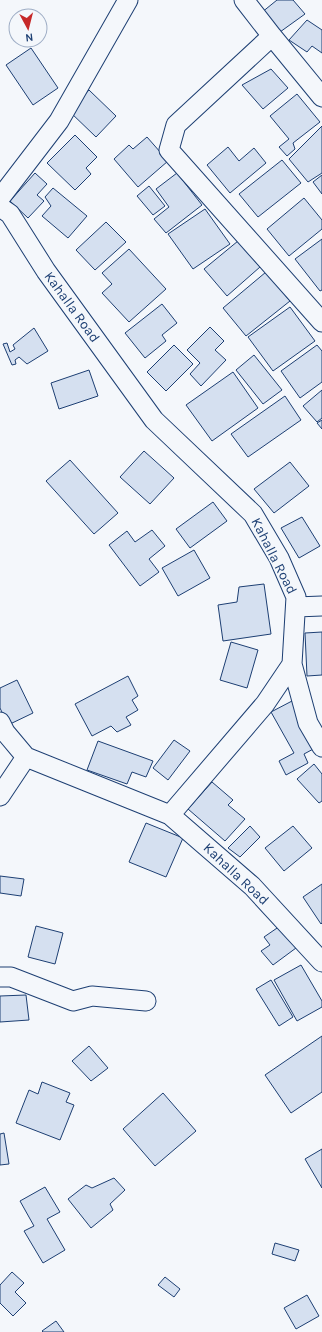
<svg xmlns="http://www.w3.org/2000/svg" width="322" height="1332" font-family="Karla,sans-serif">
	<rect width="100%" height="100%" fill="#f4f7fb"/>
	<path fill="#d5e0f0" stroke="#1d3f73" d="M277 0H293L305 14 280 32 261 13Z
		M307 20 322 30V53L312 46 307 52 289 40Z
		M31 48 58 88 33 105 6 65Z
		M271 69 288 88 263 109 242 85Z
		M89 90 116 116 96 137 69 111Z
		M297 94 320 122 293 143 295 149 287 156 279 147 289 139 270 116Z
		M322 126V173L308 182 289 159Z
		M75 135 97 157 86 168 91 174 75 190 47 163Z
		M147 137 168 161 138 187 114 159 129 145 133 149Z
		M228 147 239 161 254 148 266 163 230 193 207 165Z
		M282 160 301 183 258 217 239 194Z
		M35 173 47 184 37 195 44 201 28 218 10 201Z
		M177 173 202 205 166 233 154 219 169 207 156 189Z
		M322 175V194L313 182Z
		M149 186 165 206 153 215 137 196Z
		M53 188 87 216 68 238 42 216 51 206 45 197Z
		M304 198 322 220V229L289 256 267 229Z
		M205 209 230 244 193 269 168 234Z
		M106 222 126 242 95 270 76 250Z
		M322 239V290L320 291 295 259Z
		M238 241 260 267 227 296 204 269Z
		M129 249 166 289 129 322 102 293 112 284 102 273Z
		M266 272 290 301 246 336 223 308Z
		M162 304 177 323 162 335 166 341 145 358 125 333Z
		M290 307 315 341 273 371 248 337Z
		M210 327 224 341 215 350 226 360 201 386 190 374 200 363 187 350Z
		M34 328 48 351 27 364 19 357 15 360 16 364 12 365 3 344 7 343 10 352 15 349 13 345Z
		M174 345 193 364 166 391 147 372Z
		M317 345 322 351V382L300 398 281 371Z
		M254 355 282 390 263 404 236 370Z
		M89 370 98 396 59 409 51 383Z
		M233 372 258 408 212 441 186 405Z
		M322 390V418L317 422 303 406Z
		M285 396 301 420 248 457 231 434Z
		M322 420V429L317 423Z
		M144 451 174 478 150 504 120 477Z
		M70 460 118 513 94 534 46 481Z
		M290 462 309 486 274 513 254 489Z
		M213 502 227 521 190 548 176 529Z
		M302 517 320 546 299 558 281 528Z
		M152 530 165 546 149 559 159 572 140 586 109 545 127 531 135 542Z
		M194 550 210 578 178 596 162 568Z
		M264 584 271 634 223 641 218 605 237 602 239 587Z
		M322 632V675L307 676 305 633Z
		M231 642 258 650 247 688 220 680Z
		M128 676 138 696 132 700 138 710 126 717 131 725 117 732 111 726 92 736 75 704Z
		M17 680 33 713 8 725 0 708V688Z
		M292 701 317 747 304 754 308 763 286 775 279 761 294 753 271 712Z
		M174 740 190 751 168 780 153 768Z
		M98 741 153 761 146 777 132 772 127 784 87 770Z
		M314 764 322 774V801L319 803 297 779Z
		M212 782 233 800 228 805 245 819 225 841 188 809Z
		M146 823 183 838 166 877 129 862Z
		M250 826 260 837 240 857 228 848Z
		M293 826 312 848 284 871 265 848Z
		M0 876 24 879 21 896 0 893Z
		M322 884V923L321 924 303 897Z
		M36 926 63 933 55 964 28 957Z
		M280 926 296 948 273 965 261 951 270 945 264 937Z
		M301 965 322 1001V1007L297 1021 274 980Z
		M271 980 293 1017 279 1026 256 989Z
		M26 995 29 1020 0 1022V996Z
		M322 1036V1092L291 1113 265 1075Z
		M89 1046 108 1068 91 1081 72 1061Z
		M42 1082 70 1093 66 1102 74 1105 60 1140 16 1123 29 1090 38 1094Z
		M163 1093 196 1131 155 1166 123 1129Z
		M4 1133 9 1164 0 1165V1134Z
		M322 1149V1188L305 1159Z
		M114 1178 125 1190 110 1204 113 1210 91 1228 68 1199 86 1185 92 1188Z
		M45 1187 60 1212 47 1219 65 1250 43 1263 24 1231 34 1226 20 1201Z
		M275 1243 299 1250 295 1261 272 1254Z
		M12 1272 24 1283 15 1292 26 1303 13 1316 0 1303V1285Z
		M165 1277 180 1289 174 1297 158 1285Z
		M307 1295 319 1316 296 1329 284 1308Z
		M56 1321 64 1332H43L42 1331Z"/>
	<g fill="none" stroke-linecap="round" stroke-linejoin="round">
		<g stroke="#1d3f73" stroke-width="21">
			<path id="street" d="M244 0 272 36 322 97
				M272 36 176 125 169 150 322 322
				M0 198 59 121 128 0
				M0 207 10 214 46 271 154 420 253 514 279 558 296 597 292 664 265 704 170 815 252 886 322 962
				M296 607 322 606
				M292 664 308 723 322 747
				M0 722 5 732 26 757 170 815
				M0 796 26 757
				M0 977H11L73 1001 92 996 146 1001"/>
		</g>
		<use href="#street" stroke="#f4f7fb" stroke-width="19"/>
	</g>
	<g text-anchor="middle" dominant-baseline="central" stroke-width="3" stroke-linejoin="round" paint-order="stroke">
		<g font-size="14" fill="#1d3f73" stroke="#f4f7fb">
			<text transform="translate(72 307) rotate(54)">Kahalla Road</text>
			<text transform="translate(274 556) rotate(63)">Kahalla Road</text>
			<text transform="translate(236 874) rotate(43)">Kahalla Road</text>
		</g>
	</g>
	<g transform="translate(28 28) rotate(173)"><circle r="19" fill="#f4f7fb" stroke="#9eadc5"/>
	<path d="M0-3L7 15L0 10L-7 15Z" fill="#c62828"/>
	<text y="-6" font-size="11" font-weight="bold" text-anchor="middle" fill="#1d3f73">N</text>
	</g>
</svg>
